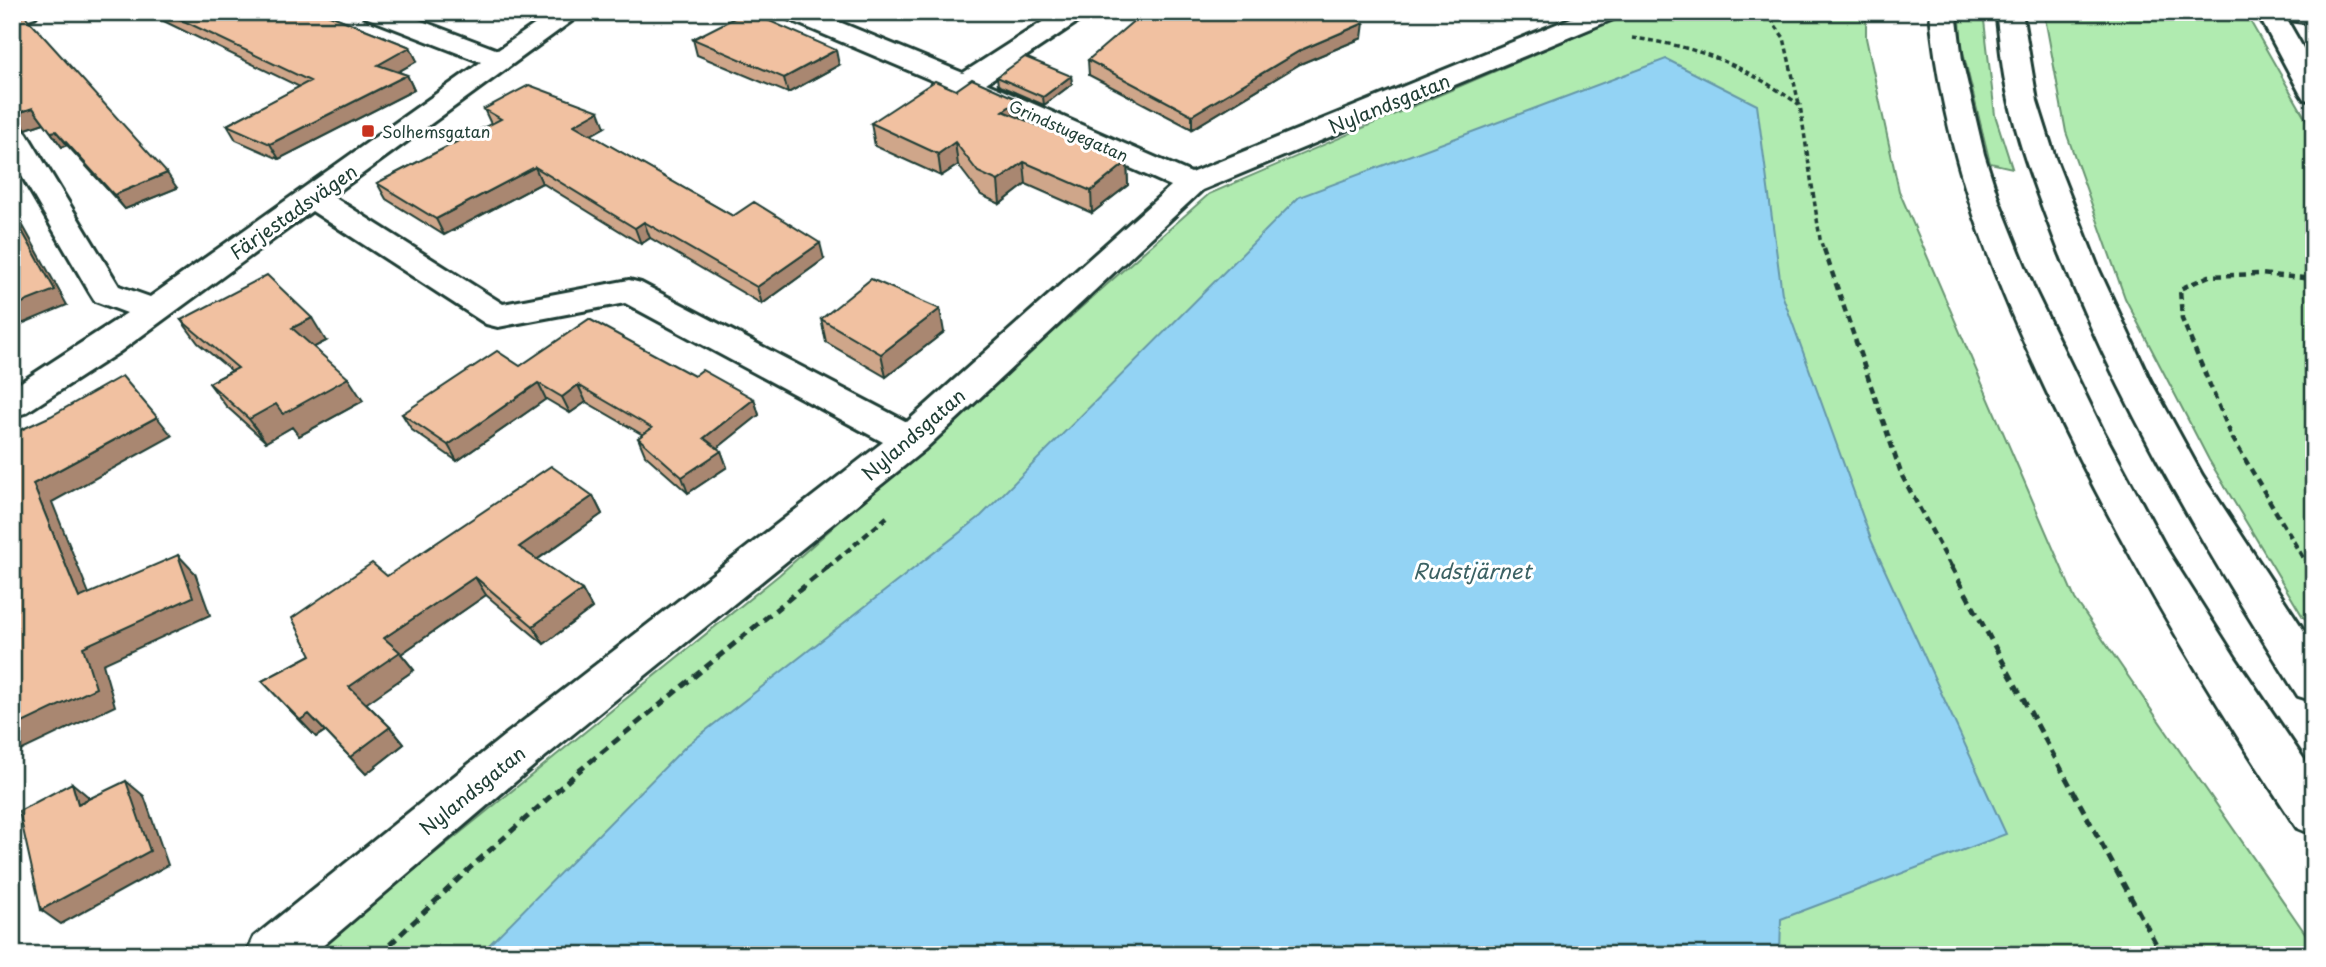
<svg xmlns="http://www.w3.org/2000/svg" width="2326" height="967" font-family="'Playpen Sans',sans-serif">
	<rect width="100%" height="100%" fill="#fff"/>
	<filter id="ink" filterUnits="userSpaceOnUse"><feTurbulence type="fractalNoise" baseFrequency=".0143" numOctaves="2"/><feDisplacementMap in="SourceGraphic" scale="14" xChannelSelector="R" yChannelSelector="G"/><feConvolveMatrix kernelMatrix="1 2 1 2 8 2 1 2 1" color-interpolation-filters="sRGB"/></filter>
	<g filter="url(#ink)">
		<path fill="#b0ebb0" stroke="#689472" stroke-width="2" d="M1633 12H1866V38L1899 191 2075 599 2314 946V955H309L779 575 1209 194Z
			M1960 12H1983L1995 115 2012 168 1990 163 1961 44Z
			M2044 12H2245L2314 133V624L2303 617 2209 460 2125 298 2066 132Z"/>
		<path fill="#93d3f4" stroke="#6597a7" stroke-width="2" d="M1666 59 1757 105 1782 294 1872 542 2006 834 1781 919 1780 955H479L686 746 981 516 1299 197Z"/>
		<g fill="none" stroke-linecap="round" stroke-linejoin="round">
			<g stroke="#1f3d34" stroke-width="6">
				<path id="minor" d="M12 12H39L35 17 12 24Z
					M361 12H398L498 50 553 12H584L332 196 503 304 629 280 641 283 907 422 1171 186 955 90 783 17 779 12H815L963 73 1058 12H1089L1085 17 986 83 1191 173 1586 12H1622L1618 17 1202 190 924 450 536 764 312 955H246L254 937 504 736 883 442 625 303 498 327 486 324 312 211 118 353 25 413 12 417V388L127 313 95 301 90 293 12 159V125L22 128 27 134 119 286 150 297 481 62 365 17Z
					M2257 12H2314V23L2287 20 2314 67V101L2304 99 2300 93Z"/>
			</g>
			<g stroke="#1f3d34" stroke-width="6">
				<path id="highway" d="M1930 12H1956L1962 60 1984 154 1999 201 2035 291 2103 431 2167 550 2236 659 2314 774V835L2297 828C2206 691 2123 552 2052 403 1992 276 1943 154 1930 12Z
					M1996 12H2022L2037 101 2055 158 2099 270 2150 380 2202 475 2314 646V701L2298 696C2205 549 2116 401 2054 238 2036 190 2017 141 2007 91 2001 65 2000 38 1996 12Z"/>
			</g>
			<path stroke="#1f3d34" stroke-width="3.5" stroke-dasharray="5 3.5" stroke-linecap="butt" d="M1766 12 1784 38 1799 104
				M1632 38C1700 46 1744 66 1800 105L1820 239 1824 251"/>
			<path stroke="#1f3d34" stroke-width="4.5" stroke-dasharray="7 5" stroke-linecap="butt" d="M1824 249 1902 476 1952 568
				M827 568 887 517
				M2309 568 2232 437 2182 319 2180 289 2209 276 2260 274 2314 279"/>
			<path stroke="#1f3d34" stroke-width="5" stroke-dasharray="9 6" stroke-linecap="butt" d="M1951 566 2162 955
				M2308 566 2314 576
				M379 955 470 868 579 771 829 566"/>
			<use href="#minor" fill="#fff" fill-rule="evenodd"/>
			<use href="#highway" fill="#fff" fill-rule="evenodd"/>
		</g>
		<path fill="#cfa68a" stroke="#1f3d34" stroke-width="2" d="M145 12H322L410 47 417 61 398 72 407 75 414 90 279 159 236 140 227 125 300 87Z
			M12 19 177 188 125 209 67 145 62 147 44 123 26 129 12 124Z
			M1362 38 1300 64 1192 129 1089 75 1088 60Z
			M693 39 839 65 788 93 697 55Z
			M1071 76 1072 84 1044 105 998 85 997 77Z
			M484 109 605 127 591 135 733 216 824 259 762 304 650 238 641 244 542 183 444 235 386 199 377 183 491 124Z
			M1020 118 1127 162 1128 185 1092 213 1026 184 1000 204 981 195 958 165 941 176 875 146 871 123Z
			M821 319 944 332 886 377 826 342Z
			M181 320 326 341 314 347 363 401 299 436 292 427 266 442 226 406 209 383 232 371 198 343Z
			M520 366 694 376 754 399 759 415 717 448 721 451 727 467 688 493 645 455 638 438 643 435 586 402 570 413 546 399 457 461 412 430 402 414Z
			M593 496 602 514 537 560 582 590 592 608 544 644 486 595 401 654 414 670 366 703 390 727 404 744 366 774 325 731 316 737 262 681 311 655 387 576Z"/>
		<path fill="#a98771" stroke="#1f3d34" stroke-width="2" d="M1364 23 1362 38 1300 64 1192 129V115L1301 50Z
			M410 47 417 61 385 79 378 65Z
			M836 50 839 65 788 93 784 78Z
			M407 75 414 90 279 159 270 144Z
			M1071 76 1072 84 1044 105 1043 97Z
			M1019 100 1021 122 1003 111Z
			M33 108 44 123 26 129 15 114Z
			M599 111 605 127 580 141 574 125Z
			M56 131 67 145 62 147 51 132Z
			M955 142 958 165 941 176 938 154Z
			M1024 162 1026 184 1000 204 998 181Z
			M1127 162 1128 185 1092 213 1091 191Z
			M535 167 542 183 444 235 436 219Z
			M167 173 177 188 125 209 114 195Z
			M12 206 67 305 12 328Z
			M644 222 650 238 641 244 635 228Z
			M820 243 824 259 762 304 757 287Z
			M940 309 944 332 886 377 881 354Z
			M312 318 326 341 307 351 292 328Z
			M348 378 363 401 299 436 292 427 266 442 249 419 276 404Z
			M538 383 546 399 457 461 448 445Z
			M578 385 586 402 570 413 562 397Z
			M754 399 759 415 710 454 704 438Z
			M157 417 172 436 52 502 98 616 79 598 33 484Z
			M721 451 727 467 688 493 682 477Z
			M593 496 602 514 529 565 519 547Z
			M178 555 195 573 210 615 103 664 115 706 12 755V728L83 647Z
			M475 577 486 595 401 654 414 670 364 705 349 687 384 638Z
			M582 590 592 608 544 644 533 626Z
			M309 714 325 731 316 737 300 720Z
			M390 727 404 744 366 774 350 757Z
			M126 781 144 796 168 865 61 924 41 910Z
			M72 783 90 798 78 804Z"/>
		<path fill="#f1c1a1" stroke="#1f3d34" stroke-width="2" d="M165 12H322L410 47 378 65 407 75 270 144 227 125 310 81Z
			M746 12H749L836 50 784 78 693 39Z
			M1144 12H1345L1364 23 1301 50 1192 115 1088 60Z
			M25 16 167 173 114 195 56 131 51 132 33 108 15 114 12 113V19Z
			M1025 57 1071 76 1043 97 997 77Z
			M972 79 1019 100 1003 111 1127 162 1091 191 1024 162 998 181 978 172 955 142 938 154 871 123 935 81 956 90Z
			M529 85 599 111 574 125 733 216 754 202 820 243 757 287 644 222 635 228 535 167 436 219 377 183 501 119 484 109Z
			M12 213 55 290 12 307Z
			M267 275 312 318 292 328 348 378 283 414 276 404 249 419 209 383 238 368 181 320Z
			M871 279 940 309 881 354 821 319Z
			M589 319 694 376 702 370 754 399 704 438 721 451 682 477 638 438 652 428 578 385 562 397 538 383 448 445 402 414 497 351 520 366Z
			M122 376 157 417 33 484 79 598 178 555 193 597 83 647 96 688 12 728V434L51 416Z
			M551 466 593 496 519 547 582 590 533 626 475 577 384 638 400 652 349 687 390 727 350 757 309 714 300 720 262 681 311 655 292 618 372 563 387 576Z
			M126 781 150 851 41 910 19 811 72 783 78 804Z"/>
	</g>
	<rect fill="#c8321e" stroke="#fff" stroke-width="2.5" x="361" y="124" width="14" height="14" rx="3.5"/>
	<g text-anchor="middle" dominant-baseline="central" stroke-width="6" stroke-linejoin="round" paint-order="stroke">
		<g font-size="16" fill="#1f3d34" stroke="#fff">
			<text transform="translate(1069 130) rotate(24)">Grindstugegatan</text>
		</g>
		<g font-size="16" fill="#1f3d34" stroke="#fff" text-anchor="start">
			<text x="382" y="131">Solhemsgatan</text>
		</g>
		<g font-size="19" fill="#1f3d34" stroke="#fff">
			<text transform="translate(1389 103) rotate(-22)">Nylandsgatan</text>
			<text transform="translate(293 211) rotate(-35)">Färjestadsvägen</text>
			<text transform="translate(913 434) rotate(-41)">Nylandsgatan</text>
			<text transform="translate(472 790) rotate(-39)">Nylandsgatan</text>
		</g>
		<g font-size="21" font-style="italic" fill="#3c6264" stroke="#fff">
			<text x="1472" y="570">Rudstjärnet</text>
		</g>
	</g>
	<rect width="2326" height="967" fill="none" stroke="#fff" stroke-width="42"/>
	<rect x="21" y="21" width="2284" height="925" fill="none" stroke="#1f3d34" stroke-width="2.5" filter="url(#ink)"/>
</svg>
